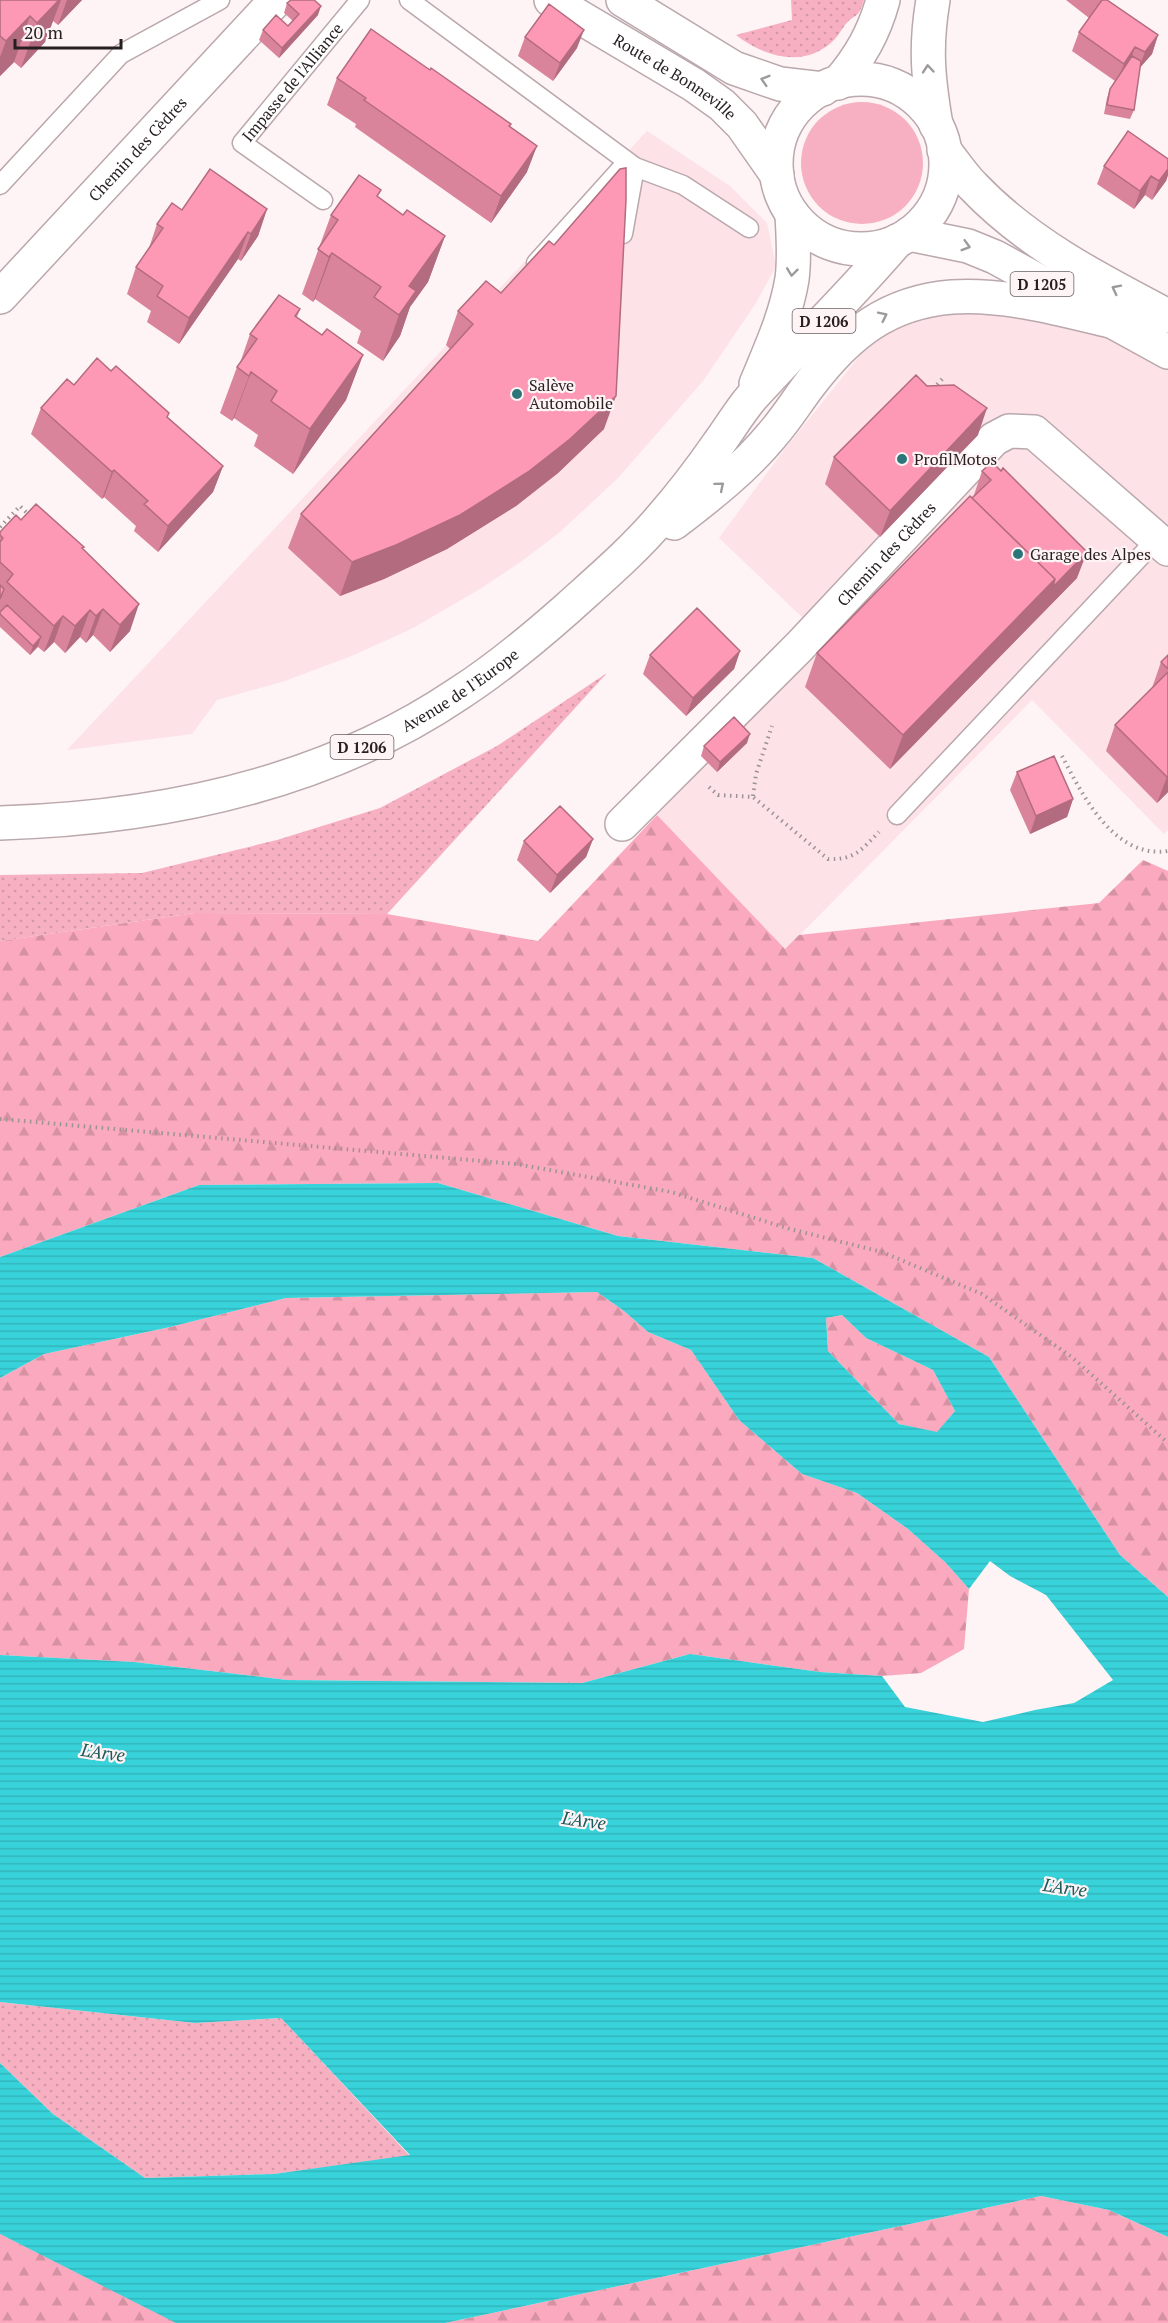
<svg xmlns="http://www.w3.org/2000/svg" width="1168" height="2323" font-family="'PT Serif',serif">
	<defs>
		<pattern id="grass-dots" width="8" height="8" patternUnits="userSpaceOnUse" patternTransform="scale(1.5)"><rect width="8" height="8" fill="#f7b0c2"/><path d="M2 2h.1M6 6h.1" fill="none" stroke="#d497a6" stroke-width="1.8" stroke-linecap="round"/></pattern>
		<pattern id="forest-firs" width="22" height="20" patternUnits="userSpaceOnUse" patternTransform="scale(1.5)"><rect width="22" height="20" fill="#faa9be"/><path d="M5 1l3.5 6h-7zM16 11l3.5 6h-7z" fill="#d691a3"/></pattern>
		<pattern id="water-rules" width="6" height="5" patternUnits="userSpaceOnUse" patternTransform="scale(1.5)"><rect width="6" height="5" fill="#38d3da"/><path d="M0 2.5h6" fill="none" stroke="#31b5bb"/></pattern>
	</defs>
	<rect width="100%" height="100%" fill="#fef3f5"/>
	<path fill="#fde2e8" d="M647 131 730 186 767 223 776 266 756 303 703 381 618 478 560 532 522 561 480 589 413 628 354 655 285 681 217 700 192 734 67 750Z
		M945 309 1003 314 1087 325 1168 366V830L1164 834 1032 700 785 950 657 815 821 643 803 618 719 538 784 450 874 338 905 322Z"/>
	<path fill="url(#grass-dots)" d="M791 0H864C858 20 856 12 845 25 841 30 838 36 834 40 805 69 764 57 736 35L792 20Z
		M607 673 387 914 195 913 0 941V875L142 873 277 840 380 808 497 746Z
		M0 2002 195 2023 281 2018 410 2156 274 2174 145 2178 53 2114 0 2063Z"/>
	<path fill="url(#forest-firs)" d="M657 815 785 949 799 935 1099 903 1143 860 1168 871V1597L1120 1555 989 1357 813 1258 618 1236 438 1183 199 1185 0 1257V941L195 913 387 914 538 941Z
		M597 1292 624 1311 648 1332 691 1350 739 1420 802 1474 857 1493 908 1529 946 1563 969 1589 964 1649 921 1673 882 1676 820 1672 690 1654 582 1683 287 1680 134 1662 0 1655V1378L44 1354 170 1327 286 1298Z
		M842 1315 866 1338 933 1370 955 1411 937 1433 899 1424 828 1351 826 1318Z
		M1041 2196 1109 2210 1168 2237V2323H445Z
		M0 2234 175 2321 176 2323H0Z"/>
	<path fill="#f7b0c2" d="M801 163a61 61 0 1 1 122 0a61 61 0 1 1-122 0Z"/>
	<path fill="url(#water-rules)" fill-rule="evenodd" d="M438 1183 618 1236 813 1258 989 1357 1120 1555 1168 1597V2237L1109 2210 1041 2196 445 2323H176L0 2234V2063L53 2114 145 2178 274 2174 410 2155 281 2018 195 2023 0 2002V1655L134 1662 287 1680 582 1683 690 1654 820 1672 882 1676 905 1707 983 1722 1035 1710 1074 1703 1113 1680 1046 1595 1010 1576 990 1561 969 1589 946 1563 908 1529 857 1493 802 1474 739 1420 691 1350 648 1332 624 1311 597 1292 286 1298 170 1327 44 1354 0 1378V1257L199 1185ZM842 1315 866 1338 933 1370 955 1411 937 1432 899 1424 828 1351 826 1318Z"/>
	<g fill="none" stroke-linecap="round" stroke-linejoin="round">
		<g stroke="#baa8ac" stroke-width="21">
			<g id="service">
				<path d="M409 0 635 167 623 234"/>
				<path d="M635 167 683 185 749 228"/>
				<path d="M0 185 121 54 220 0"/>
				<path id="s1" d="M323 200 242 143 360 0"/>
				<path d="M536 263 627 162"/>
				<path d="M897 815 1156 540"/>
			</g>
		</g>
		<g stroke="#baa8ac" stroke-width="36">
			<g id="minor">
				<path id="s2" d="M0 297 276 0"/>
				<path id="s3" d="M622 824 799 647 994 439 1009 431 1034 432 1168 549"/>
			</g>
		</g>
		<g stroke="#baa8ac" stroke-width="36">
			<g id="secondary">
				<path id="s4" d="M551 0 694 85 722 105 742 125 777 175"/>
				<path d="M623 0 734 68 780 84 823 89"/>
			</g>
		</g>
		<g stroke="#baa8ac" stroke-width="36">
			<g id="primary">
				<path d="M933 0C925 47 928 78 936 125"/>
				<circle cx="861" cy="164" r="85"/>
				<path d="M838 83C860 57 874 33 883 0"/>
				<path d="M944 150C954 162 962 175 973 186 1027 243 1099 280 1168 316"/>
				<path d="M909 234 968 246 995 257 1168 352"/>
				<path d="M756 384C770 350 786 316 792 279 795 257 793 236 792 214"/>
				<path d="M674 523C708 497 744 469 772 435 786 419 797 401 810 384 848 334 888 302 952 297 1004 293 1064 310 1114 322"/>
				<path id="s5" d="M0 823C161 818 323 785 458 694 497 669 533 639 568 608 600 579 633 551 661 518 682 494 701 469 719 443 730 428 740 411 752 397 800 344 851 295 897 241"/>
			</g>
		</g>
		<path stroke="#9c9395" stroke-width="4" stroke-dasharray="1.5 4.5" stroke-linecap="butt" d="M933 389 945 376
			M0 527 20 506 31 517
			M1062 756C1083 796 1114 859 1168 851
			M709 787 718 795 753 797 828 859C855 860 861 850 879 832
			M753 796 756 774 772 726
			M0 1119 516 1164 671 1192 790 1229 882 1252 982 1294 1073 1358 1168 1443"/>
		<use href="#service" stroke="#fff" stroke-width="18"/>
		<use href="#minor" stroke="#fff" stroke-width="33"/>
		<use href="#secondary" stroke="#fff" stroke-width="33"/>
		<use href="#primary" stroke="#fff" stroke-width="33"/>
	</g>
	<path fill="#da849c" d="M0 0H82L58 25 53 21 45 42 21 68 14 62 0 76Z
		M1066 0H1107L1158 35 1152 54 1140 67 1134 110 1130 119 1104 114 1107 98 1110 89 1115 81 1072 51 1079 32 1089 18Z
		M287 3 318 15 279 58 259 40 263 30 288 26 293 21 284 13Z
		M525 37 577 48 553 81 518 56Z
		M430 70 511 124 510 127 527 172 491 223 355 127 356 124 327 105 337 78Z
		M1168 159V175L1166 181 1152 200 1145 195 1134 209 1097 184 1104 166Z
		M378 197 403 215 445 236 428 282 410 307 400 336 383 361 357 343 361 331 315 299 313 302 302 294 331 215Z
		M267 209 258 236 241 261 238 259 179 344 147 322 151 311 127 294 136 267 148 251 157 224 182 210Z
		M300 309 297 317 322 335 363 355 346 400 293 474 254 446 258 435 234 418 232 421 220 413 237 367 240 363 250 334Z
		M458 311 604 429 558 473 516 506 447 549 384 579 340 596 288 548 301 514 450 349 446 345Z
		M111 371 168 418 223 466 213 492 158 552 134 531 136 526 104 497 102 499 31 434 41 408 74 385Z
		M978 435 880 537 825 484 834 457Z
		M992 462 1077 578 890 769 805 687 817 653 973 498 982 471Z
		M21 520 84 547 83 549 130 631 110 652 93 635 86 643 80 637 65 653 54 642 44 652 38 647 30 655 0 627V532Z
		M740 651 734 669 686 716 643 674 650 655Z
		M1168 655V792L1157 803 1106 751 1115 725 1152 688 1161 662Z
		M747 743 717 772 701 756 704 746Z
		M1017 772 1073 799 1067 817 1030 834 1010 790Z
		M593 839 586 857 550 893 517 860 524 841Z"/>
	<path fill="#b26b7f" d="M50 0H61L45 42 21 68 37 23Z
		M67 0H82L58 25Z
		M321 6 318 15 279 58 282 48Z
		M30 16 14 62 0 76V57L6 41Z
		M584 30 577 48 553 81 560 63Z
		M1158 35 1152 54 1138 70 1145 52Z
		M1135 47 1129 65 1117 82 1124 64Z
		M537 146 527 172 491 223 501 196Z
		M1168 169V175L1166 181 1152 200 1159 181Z
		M1151 176 1145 195 1134 209 1140 191Z
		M267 209 258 236 241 261 251 234Z
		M248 232 238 259 179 344 189 318Z
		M445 236 428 282 410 307 400 336 383 361 409 286Z
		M332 253 315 299 313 302 329 257Z
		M363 355 346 400 293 474 310 429Z
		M251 372 234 418 232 421 249 376Z
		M616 396 604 429 558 473 516 506 447 549 384 579 340 596 352 562Z
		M987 408 978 435 880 537 890 511Z
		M223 466 213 492 158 552 168 526Z
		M114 470 104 497 102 499 112 472Z
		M1087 552 1077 578 890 769 903 735 1055 579Z
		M139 604 130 631 110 652 120 625Z
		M103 609 93 635 86 643 96 616Z
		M90 610 80 637 65 653 75 626Z
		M63 616 54 642 44 652 54 626Z
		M41 637 38 646 30 655 33 646Z
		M740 651 734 669 686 716 693 698Z
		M750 734 747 743 717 772 720 762Z
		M1168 776V792L1157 803 1167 777Z
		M1073 799 1067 817 1030 834 1036 816Z
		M593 839 586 857 550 893 557 875Z"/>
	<path fill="#fe99b5" stroke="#b26b7f" stroke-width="1.5" d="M0 0H59L37 23 30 16 6 41 0 36Z
		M291 0H314L321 6 282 48 263 30 276 15 288 26 299 14 287 3Z
		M1102 0H1107L1158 35 1145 52 1135 47 1124 64 1079 32Z
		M549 4 584 30 560 63 525 37Z
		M371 29 430 70 431 68 511 124 509 126 537 146 501 196 364 100 366 98 337 78Z
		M1132 56 1141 61 1134 110 1107 105 1110 89Z
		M1128 131 1168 159V169L1159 181 1151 176 1140 191 1104 166Z
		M626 168V200L616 396 570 439 528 472 460 515 396 545 352 562 301 514 473 324 458 311 486 281 501 293 549 241 554 245 620 169Z
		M210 169 267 209 251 234 248 232 189 318 157 296 163 286 136 267 163 228 157 224 172 203 182 210Z
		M359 175 381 190 377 196 403 215 407 210 445 236 409 286 416 291 399 315 374 297 381 287 332 253 329 257 318 249 338 220 331 215Z
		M279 295 300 309 295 316 322 335 327 329 363 355 310 429 271 401 277 391 251 372 249 376 237 367 257 339 250 334Z
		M97 358 111 371 116 366 169 413 167 417 223 466 168 526 144 504 148 501 114 470 112 472 41 408 67 379 74 385Z
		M916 375 927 386 954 385 987 408 890 511 834 457Z
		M992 462 1001 471 1003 468 1087 552 1053 587 1055 579 972 498 991 480 982 471Z
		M970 496 1055 579 903 735 817 653Z
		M36 504 84 547 82 548 139 604 120 625 103 609 96 616 90 610 75 626 63 616 54 626 7 582 13 574 0 562V542L3 538 0 535V532L16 515 21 520Z
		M0 585 4 589 0 599Z
		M7 605 41 637 33 646 0 614V612Z
		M697 608 740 651 693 698 650 655Z
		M1168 655V669L1161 662Z
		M1168 672V776L1167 777 1115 725Z
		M734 717 750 734 720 762 704 746Z
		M1054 756 1073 799 1036 816 1017 772Z
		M560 806 593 839 557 875 524 841Z"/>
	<defs><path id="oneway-chevron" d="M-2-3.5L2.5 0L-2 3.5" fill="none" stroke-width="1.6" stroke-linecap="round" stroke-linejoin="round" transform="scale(1.5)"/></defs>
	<g stroke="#9d9a9b">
		<use href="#oneway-chevron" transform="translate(928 69) rotate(-95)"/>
		<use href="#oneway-chevron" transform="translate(765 80) rotate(-163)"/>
		<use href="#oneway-chevron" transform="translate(966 246) rotate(16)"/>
		<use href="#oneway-chevron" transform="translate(792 272) rotate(97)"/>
		<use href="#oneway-chevron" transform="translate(1116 289) rotate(-153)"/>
		<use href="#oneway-chevron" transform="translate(883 316) rotate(-26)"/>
		<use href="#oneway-chevron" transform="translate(720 486) rotate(-40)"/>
	</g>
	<g fill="#2c767a" stroke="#fef3f5" stroke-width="2">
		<circle cx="517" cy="394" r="6"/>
		<circle cx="902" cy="459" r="6"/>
		<circle cx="1018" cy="554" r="6"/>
	</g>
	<g text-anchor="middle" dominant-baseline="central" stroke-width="4.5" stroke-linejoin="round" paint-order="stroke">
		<g fill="#fef3f5" stroke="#675f61" stroke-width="1.5">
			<rect x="1010.5" y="272" width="63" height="24" rx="4.5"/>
			<rect x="792.5" y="309" width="63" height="24" rx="4.5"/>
			<rect x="330.5" y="735" width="63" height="24" rx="4.5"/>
		</g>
		<g font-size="15" font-weight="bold" fill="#261f21">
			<text x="1042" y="284">D 1205</text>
			<text x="824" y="321">D 1206</text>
			<text x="362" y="747">D 1206</text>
		</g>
		<g font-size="16" fill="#261f21" stroke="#fef3f5">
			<text stroke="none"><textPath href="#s4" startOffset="146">Route de Bonneville</textPath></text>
			<text stroke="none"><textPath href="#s1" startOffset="178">Impasse de l'Alliance</textPath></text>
			<text stroke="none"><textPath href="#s2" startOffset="202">Chemin des Cèdres</textPath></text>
			<text stroke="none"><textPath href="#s3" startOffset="378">Chemin des Cèdres</textPath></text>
			<text stroke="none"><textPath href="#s5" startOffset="486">Avenue de l'Europe</textPath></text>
		</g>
		<g font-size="16" fill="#261f21" stroke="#fef3f5" text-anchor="start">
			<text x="529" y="385">Salève<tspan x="529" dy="18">Automobile</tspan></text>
			<text x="914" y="459">ProfilMotos</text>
			<text x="1030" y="554">Garage des Alpes</text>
		</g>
		<g font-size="18" font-style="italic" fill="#1c5a5c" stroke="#fef3f5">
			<text transform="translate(103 1752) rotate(8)">L'Arve</text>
			<text transform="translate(584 1820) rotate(8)">L'Arve</text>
			<text transform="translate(1065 1887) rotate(8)">L'Arve</text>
		</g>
	</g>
	<path d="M15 39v9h106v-9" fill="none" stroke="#261f21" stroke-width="3"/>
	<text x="24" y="39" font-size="18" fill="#261f21" stroke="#fef3f5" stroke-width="4.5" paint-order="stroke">20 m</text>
</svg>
